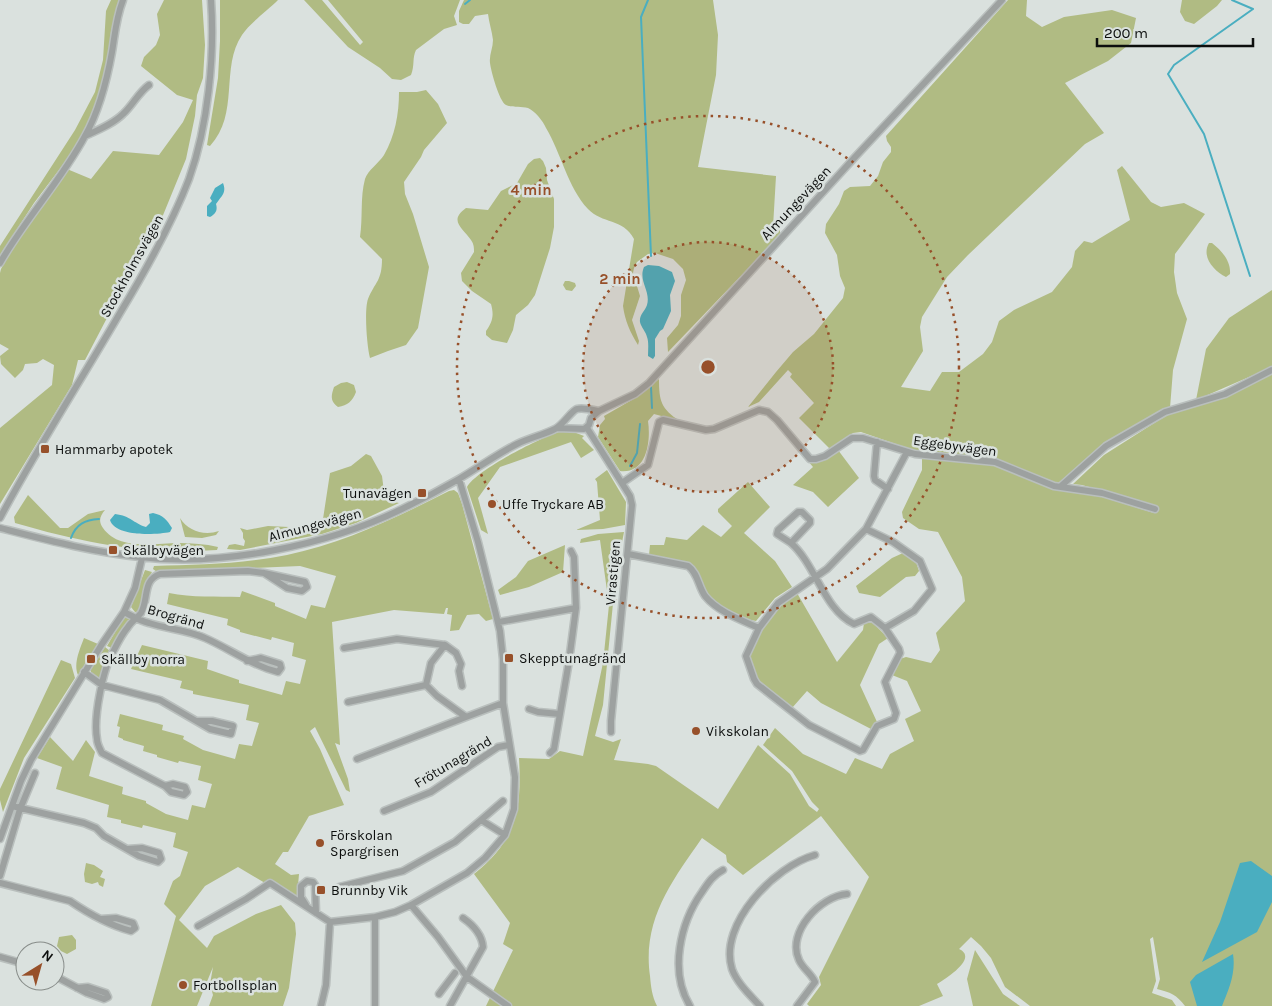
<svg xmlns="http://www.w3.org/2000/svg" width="1272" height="1006" font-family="Karla,sans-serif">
	<rect width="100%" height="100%" fill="#dae1de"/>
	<path fill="#b0bb83" d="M111 0H120L111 31 109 57 99 94 84 132 71 154 34 203 0 255V246L75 130 95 92 103 60 106 11Z
		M164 0H202L205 45 203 78 197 95 195 116 186 159 159 225 119 295 85 360H78L72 385 0 504V428L52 385 54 365 43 359 37 363 25 364 23 370 15 378 1 364 0 356 9 349 0 344V273L1 269 16 242 67 169 91 179 113 151 159 155 183 122 193 100 177 95 141 66 144 57 156 45 160 35 157 14Z
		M220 0H278C268 10 249 24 242 35 220 67 240 114 210 146L207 145 218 78 220 41Z
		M304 0H322L360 45 363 42 328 0H460L454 16 457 25 444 29 416 50C412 58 415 65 411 75L401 80 392 79 380 68 348 47Z
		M464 0H713L718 35 716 75 698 167 776 176 773 227 780 228V235L668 352 667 338 678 325 681 316V295L686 280 683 269 673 259 655 253 648 254 637 262 634 268 633 273 640 296 632 320 639 341 638 345C630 332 625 321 623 306L634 239C623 218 602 224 588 209 568 188 561 153 546 128 543 121 535 111 528 108 521 106 513 108 506 105 499 101 491 71 490 63 489 55 493 48 493 40 492 31 489 23 488 14L475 16 469 24H463L459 22V11Z
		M1008 0H1027L1026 16 1042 27 1064 17 1112 10 1136 18 1131 43 1108 61 1065 83 1104 133 1085 144 968 255 947 277 922 317 920 327 923 351 901 387 930 391 942 372H959L983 354 992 342 999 321 1014 310 1052 292 1072 267 1075 251 1084 241 1092 243 1130 220 1117 170 1122 166 1151 202 1161 207 1184 203 1205 214 1175 254 1174 272 1177 293 1187 319 1173 370 1170 408 1104 443 1059 488 1096 495 1154 513 1156 506 1082 485 1073 484 1104 455 1159 420 1170 414 1224 398 1272 373V1006H1185C1177 995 1170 992 1157 989L1160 979 1153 937 1150 939 1156 981 1152 993 1172 1000 1176 1006H1030L1005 987 991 958 981 946 971 937 959 949C979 958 945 979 937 984L943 996 919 1006H809L807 1004 821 985 819 977 869 877 821 816 743 875 727 862 726 855 702 838C672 881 642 920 650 976 651 987 652 996 657 1006H486L513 950 503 944 510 923 474 874C516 840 522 811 519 758L549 759 560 751 583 756 603 663 609 605 600 540 580 543 581 539 598 534 624 532 616 573 603 705 595 736 613 742 621 739 614 760 648 764 656 766 718 809 758 745 790 774 809 806 817 812 819 809 812 802 792 771 763 745 775 728 803 754 846 774 855 758 882 769 890 754 914 741 905 719 921 711 907 681 892 675 900 659 906 657 931 663 940 650 936 633 965 601 962 577 938 532 919 529 903 518 902 512 922 470V459L916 451 861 432 853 433 830 449 799 418 814 403 790 377 792 374 788 370 759 402 748 407 776 372 793 352 814 334 843 298 845 288 840 276 837 255 825 233 826 224 839 204 844 191 850 187 870 186 878 176 883 162 891 152V147L887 141 886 136Z
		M1182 0H1222L1217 6 1194 24 1185 21 1180 12Z
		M426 90 438 104 447 123 424 150 421 157 404 182 405 194 413 214 429 267 418 328 406 345 388 351 370 358C367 347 364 310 368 299 375 282 382 281 382 259L360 237C363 218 360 197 365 179 368 170 379 163 384 155 395 136 399 114 399 92H417Z
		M540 158 543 161 546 168 547 180 554 199V227L550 248 535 295 528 305 516 315 513 330 507 343 492 340 486 335V331C493 321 494 315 491 304L472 291 462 281 461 273 474 252C474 248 474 244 471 240 463 228 448 221 466 208L488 210 501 191 517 183 528 164 534 159Z
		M1209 243H1212C1222 251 1231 261 1230 274L1226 277C1214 271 1201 257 1209 243Z
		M565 281H569L575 283 576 286 572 291 566 290 563 285Z
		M1272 290V367L1196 400 1206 349 1229 318Z
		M659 379C659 401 661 409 680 421L654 414 648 421C651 441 647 474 620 471L598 437 600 425 605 419 604 416 637 397Z
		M347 382 354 385 356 392C352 402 348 405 338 407 330 401 331 396 334 387L341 383Z
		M571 431 584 436 582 438 594 450 581 458 571 442 500 467 478 498 488 534 481 530 467 487C475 471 538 439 556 433 560 431 566 431 571 431Z
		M838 450 859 478 828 507 813 492 793 485 813 467 808 461C820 464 828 457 838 450Z
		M366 454 371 456 382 476 385 500 399 503 356 523 322 534 240 550 227 549 229 545 235 544 244 546 245 541 243 538V533L240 528 247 530 268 526 310 528 323 519 330 473 351 466Z
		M607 470 626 502 625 525 603 529 576 530 600 520 597 482 595 479Z
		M748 482 770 507 744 533 775 561 792 587 775 598 756 621C749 620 743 617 737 614 709 602 704 590 689 564L649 555 650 545H664L666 537 687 540 703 525 721 537 732 526 718 512V509Z
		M454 490 458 493 462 504 493 619 486 621 479 614 467 615 459 630 450 631 452 615 447 614 448 608H446L444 614 394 610 332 622 340 745 335 743 348 779 350 792 346 790 315 727 310 731 320 749 344 805 309 816 288 852H283L275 864 291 875 299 874 297 897 287 896 238 867 205 886 179 920 207 948 214 936 256 914 281 905 295 923 296 934 289 988 283 1006H209L213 995 210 984 213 967 197 1006H151L176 916 164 904 173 881 180 876 188 852 173 847 176 833 143 825 142 828 121 823V820L107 817 109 805 56 789 62 767 37 758 50 737 73 761 86 740 95 752 89 776 123 787 122 794 146 801V803L166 814 188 820 192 805 205 808 212 784 198 780 201 766 179 761 178 763 157 757V755L143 751 144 746 123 740V739L118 737 120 727 117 726 120 714 163 725 162 730 184 736 183 739 203 750 235 759 239 744 252 746 259 723 246 720 249 705 193 694V691L180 688 182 681 131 669 142 645 208 661 207 669 239 680V683L282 695 286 681 300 684 306 660 292 656 294 643 272 637 271 640 240 632V630L227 625 228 619 167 604 169 593C192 598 217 596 240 597L242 591 275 603V606L306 619 311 605 325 608 336 576 300 566 157 572 153 569 154 566C198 565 243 564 287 555 344 543 398 517 449 491Z
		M28 495 60 528H68L88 514 105 510C100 516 98 521 103 528 119 551 155 543 179 543 192 543 205 544 218 547L217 550C145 555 84 543 15 523L14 517Z
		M180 518C188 531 204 536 219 531L216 535 202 538 185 537Z
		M565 545 563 572 529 587 500 595 498 590 516 577 528 561Z
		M903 553 916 562 919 571 915 576 906 577 880 597 859 593 856 586 892 558Z
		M145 570 152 572 147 580 140 609 138 612H135L131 607Z
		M797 593 837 662 863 630 864 623 870 620 888 638 879 644 860 685 877 722 871 729 821 703 807 691 792 708 755 677 750 660V654L763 629 780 607Z
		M124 617 130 618V621L112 648 107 646Z
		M84 638 98 644 78 675C73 664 80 649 84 638Z
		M105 647 110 651 103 675 100 679 96 678 91 673V669Z
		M61 660 71 664 75 678 24 758 3 812 0 800V789Z
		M86 863 94 865 103 871 100 877 105 879 103 887 99 885 98 882 92 884 85 882 84 874Z
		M72 935 76 940V949L67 954 61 951 57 946 59 937Z
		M975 950 1003 994 1020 1006H973L967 979Z"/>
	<path fill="#4aaec0" d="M223 183C227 193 221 196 216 204 218 211 215 214 210 217L207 216V206L212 201 210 198 215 188Z
		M648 265 659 266 672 272 675 281 670 295 671 311 663 329 660 331 655 339V356L653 359 648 356C648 350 649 342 647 337 646 332 641 327 640 322 639 315 645 311 647 305 651 291 638 281 644 267Z
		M153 513C163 515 167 520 172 528L170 532C156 535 115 537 110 520L115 514C131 516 133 523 146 527L150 523 149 514Z
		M1251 861 1272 876V902L1257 932 1202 962 1220 922 1240 863Z
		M1233 954C1236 973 1229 989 1222 1006H1197L1190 982 1196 975Z"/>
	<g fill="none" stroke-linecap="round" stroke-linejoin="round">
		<path stroke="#4aaec0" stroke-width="2" d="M648 0 641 17 651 256
			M1232 0 1253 9 1174 65 1168 74 1204 134 1250 276
			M465 4 470 0
			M651 387 652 408
			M630 466 637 453 640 424
			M71 538C76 524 85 520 99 519"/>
		<g stroke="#b9bfbd" stroke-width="9">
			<path id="minor" d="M85 136C98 130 113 124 123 114 133 105 138 93 149 85
				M0 263C25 219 61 181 85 136 99 111 107 80 112 52 115 34 116 18 123 0
				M557 428 584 429 589 425 591 418 599 411 635 394 649 383 856 156 1002 0
				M587 428 630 496 632 505 611 721V732
				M877 442 874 476 875 480 888 489
				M622 483 648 465 659 422 663 420 706 430 714 429 759 410 768 412 777 420 810 459H816L825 456 852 438H863L915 454 995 462 1054 486 1102 493 1155 509
				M1061 486 1106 446 1165 412 1225 394 1272 370
				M0 518C37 448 80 382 120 313 146 270 171 226 189 179 208 126 215 56 211 0
				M0 528C47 540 92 552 140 557 222 567 328 545 402 509 421 500 440 490 459 479 478 468 497 454 517 444 529 438 543 435 555 429 563 425 572 410 577 409 583 407 593 410 599 411
				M791 543 777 534 778 530 798 512H802L810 520V523L791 543C816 565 824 610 854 624L871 617 885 628 914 611 932 589 920 561 893 542 866 529
				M628 554 688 566C698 573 698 586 705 596 718 612 741 620 759 628L778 603 827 569 866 529 907 452
				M124 612C132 616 140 621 149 623 167 629 188 630 205 638 230 649 251 665 278 672L281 668 280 664 261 658 247 661
				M499 622 576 608
				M759 628 746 656 754 679 757 684 809 725 860 751 863 750 877 726 894 719 896 713 885 682 900 653 899 649 885 628
				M344 648 397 639 445 645
				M84 672 102 685 160 700 210 729 231 734 233 726 212 721H197
				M462 686 459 671 461 664 456 653 445 645 431 663 426 685 437 696 466 717 503 703
				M348 702 426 685
				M529 709 538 712 560 714
				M550 753 554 749 569 661 576 608 574 557 571 551
				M357 759 466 717
				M165 786 173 784 185 787 187 792 184 795 171 792 165 786 102 753C100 749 97 744 97 739 93 718 103 668 114 650 118 642 122 634 128 627 131 622 137 618 141 613 149 599 142 580 160 574L248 571 264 573 305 582 307 587 302 591 287 588 264 573
				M12 806 84 823 96 828 104 836 139 856 158 862 161 859 159 853 142 848 128 849
				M384 811 431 792 492 751 498 747 509 745
				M481 820 503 801
				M0 839 21 781 31 760 102 644 124 612 135 588 142 558
				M0 876 20 809 35 773
				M0 883 70 901C89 914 109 925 131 931L135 928 133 923 116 918 101 919
				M339 887 403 871 455 842 481 820 505 835
				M306 905 301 897V886L307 881 313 882 315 885 316 913
				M411 905 438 937 467 977 508 1006
				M198 926 246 899 270 883 330 922 375 917 395 912 411 905 467 873 485 858 505 835 514 809 515 777 503 703V659L500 631 478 542 459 479
				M0 957 25 964
				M55 976 87 993 104 999 108 997 106 993 88 987 77 988
				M439 994 455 973
				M321 1006 326 985 330 922
				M375 1006V917
				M450 1006 483 947C482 935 473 925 463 918
				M690 1006C669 972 680 923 702 892 708 883 713 875 723 870
				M760 1006C750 995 737 983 732 969 718 924 775 866 815 855
				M797 1006 815 982C811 973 803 969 799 960 786 932 821 896 847 894"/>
		</g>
		<use href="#minor" stroke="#9da1a0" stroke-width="6"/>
	</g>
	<circle cx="708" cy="367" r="125" fill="#97502a" fill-opacity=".12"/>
	<g fill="none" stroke="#97502a" stroke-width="2.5" stroke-dasharray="2.5 5">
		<circle cx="708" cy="367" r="125"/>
		<circle cx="708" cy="367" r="251"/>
	</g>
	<g fill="#97502a" stroke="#dae1de" stroke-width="2">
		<rect x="40" y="444" width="10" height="10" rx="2.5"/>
		<rect x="417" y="488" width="10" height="10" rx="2.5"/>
		<circle cx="492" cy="504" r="5"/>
		<rect x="108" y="545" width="10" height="10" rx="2.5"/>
		<rect x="504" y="653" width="10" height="10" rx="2.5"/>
		<rect x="86" y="654" width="10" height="10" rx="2.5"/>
		<circle cx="696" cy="731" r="5"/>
		<circle cx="320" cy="843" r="5"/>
		<rect x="316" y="885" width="10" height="10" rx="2.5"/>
		<circle cx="183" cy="985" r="5"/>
	</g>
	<g text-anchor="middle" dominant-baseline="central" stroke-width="5" stroke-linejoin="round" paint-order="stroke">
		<g font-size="14" fill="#0c0e0d" stroke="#dae1de">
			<text transform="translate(796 203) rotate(-47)">Almungevägen</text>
			<text transform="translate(132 266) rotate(-61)">Stockholmsvägen</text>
			<text transform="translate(955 446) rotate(8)">Eggebyvägen</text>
			<text transform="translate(315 525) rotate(-15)">Almungevägen</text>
			<text transform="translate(613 573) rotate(-85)">Virastigen</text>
			<text transform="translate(176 617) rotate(16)">Brogränd</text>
			<text transform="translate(453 762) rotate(-31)">Frötunagränd</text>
		</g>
		<g font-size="14" fill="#0c0e0d" stroke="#dae1de" text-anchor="start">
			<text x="55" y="449">Hammarby apotek</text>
			<text x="412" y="493" text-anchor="end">Tunavägen</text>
			<text x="502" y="504">Uffe Tryckare AB</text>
			<text x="123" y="550">Skälbyvägen</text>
			<text x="519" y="658">Skepptunagränd</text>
			<text x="101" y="659">Skällby norra</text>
			<text x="706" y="731">Vikskolan</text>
			<text x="330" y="835">Förskolan<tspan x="330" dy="16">Spargrisen</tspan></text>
			<text x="331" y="890">Brunnby Vik</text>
			<text x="193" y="985">Fortbollsplan</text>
		</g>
	</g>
	<circle cx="708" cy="367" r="8" fill="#97502a" stroke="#dae1de" stroke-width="2.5"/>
	<g font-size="15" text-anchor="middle" font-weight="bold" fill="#97502a" stroke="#dae1de" stroke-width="5" stroke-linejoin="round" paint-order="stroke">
		<text x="531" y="195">4 min</text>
		<text x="620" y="284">2 min</text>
	</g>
	<g transform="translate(40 966) rotate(37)"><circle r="24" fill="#dae1de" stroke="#888d8a"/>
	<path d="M0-4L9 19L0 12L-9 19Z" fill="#97502a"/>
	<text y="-8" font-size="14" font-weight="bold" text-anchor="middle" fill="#0c0e0d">N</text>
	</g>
	<path d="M1097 38v8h156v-8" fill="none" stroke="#0c0e0d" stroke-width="2.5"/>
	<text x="1104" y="38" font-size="15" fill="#0c0e0d" stroke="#dae1de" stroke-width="4" paint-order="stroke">200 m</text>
</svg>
